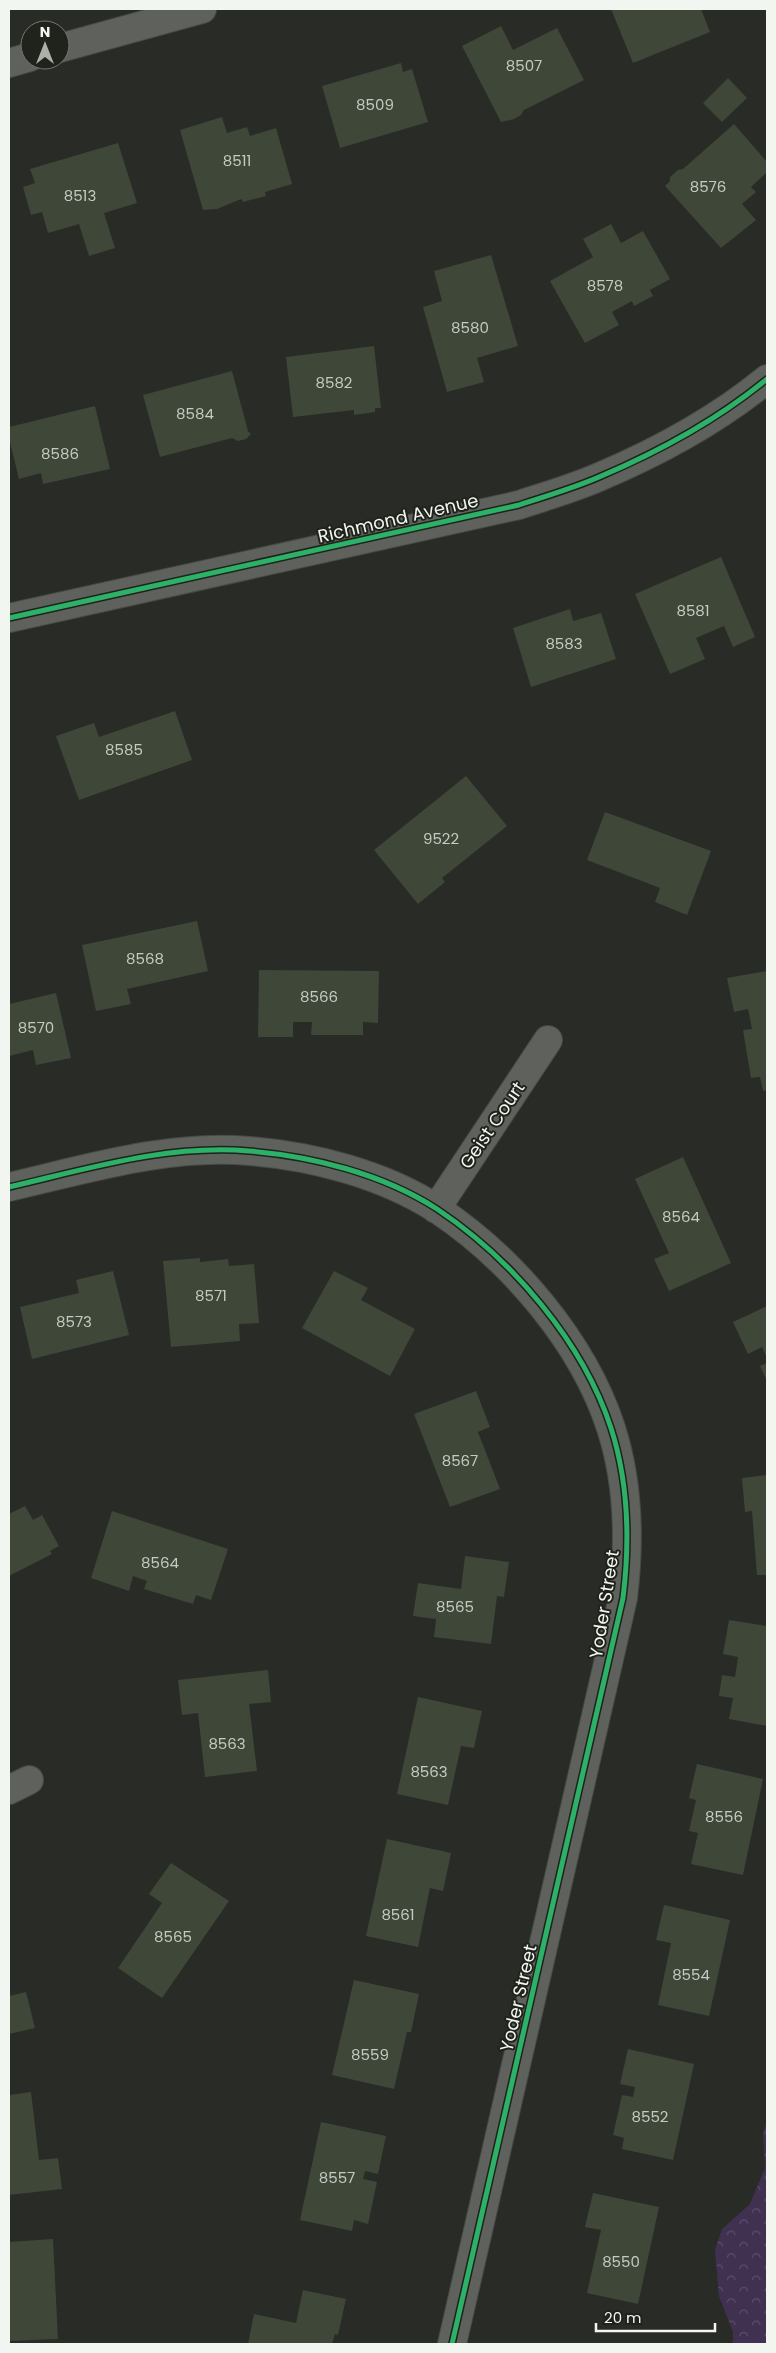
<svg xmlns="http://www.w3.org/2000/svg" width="776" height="2353" font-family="Poppins,sans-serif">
	<defs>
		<pattern id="forest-crowns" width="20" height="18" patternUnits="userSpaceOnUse" patternTransform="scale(1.25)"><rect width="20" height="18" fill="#403151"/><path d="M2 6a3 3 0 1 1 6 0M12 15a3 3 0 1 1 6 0" fill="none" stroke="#5c4f6a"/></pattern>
	</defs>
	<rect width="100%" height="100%" fill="#292b27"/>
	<path fill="url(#forest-crowns)" d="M767 2121V2344H733V2332L719 2296 715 2250 722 2229 750 2204 765 2168 763 2133Z"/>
	<path fill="#3f4738" d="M611 9H701L710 32 633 63Z
		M501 26 513 50 557 28 584 80 524 110 521 115 514 119 501 122 462 46Z
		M401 63 403 72 412 69 428 122 340 148 322 86Z
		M728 78 747 98 722 122 703 103Z
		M222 117 227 133 247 127 250 136 276 128 292 184 265 192 266 196 243 202 241 199 217 209 203 210 180 130Z
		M734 124 767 162V172L751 187 756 192 742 204 756 220 721 248 665 186 670 181V177L678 170 683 169Z
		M118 143 137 203 104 213 115 248 89 256 79 224 48 233 42 212 31 215 23 187 35 183 30 169Z
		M611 224 621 243 643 231 670 279 650 290 653 296 634 306 632 301 612 312 619 325 585 343 550 281 593 257 583 239Z
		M491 255 518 346 477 358 484 382 447 392 423 307 442 301 434 271Z
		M374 346 381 408H375V412L354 415V410L293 417 286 357Z
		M232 371 248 431 251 434 246 439 238 441 232 438 160 457 143 395Z
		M95 406 110 469 43 484 41 473 19 479 9 438V427Z
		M721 557 755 637 733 647 724 626 696 638 705 659 670 674 635 594Z
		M570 609 573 621 601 613 616 659 531 687 513 628Z
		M175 711 192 760 79 800 56 736 94 723 99 737Z
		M466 776 507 826 442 878 445 882 418 904 374 850Z
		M605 812 711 851 687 915 655 902 660 888 587 860Z
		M197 921 208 971 127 989 131 1004 96 1011 82 945Z
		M259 970 379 971 378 1023 363 1022V1035H311L312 1022H293V1037H258Z
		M767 971V1090L763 1091 760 1077 751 1078 743 1030 752 1029 748 1009 734 1012 727 978Z
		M56 993 71 1058 36 1065 33 1050 9 1056V1004Z
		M683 1157 731 1263 669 1291 654 1259 669 1253 635 1179Z
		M200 1258V1262L228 1259 229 1266 254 1264 259 1323 239 1324 240 1341 171 1347 163 1261Z
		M113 1271 129 1335 32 1359 20 1307 79 1293 76 1280Z
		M334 1271 368 1288 361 1300 415 1329 390 1376 302 1328Z
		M767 1306V1358L762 1347 748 1354 733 1322Z
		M767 1363V1381L760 1366Z
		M476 1391 490 1427 478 1432 500 1489 450 1507 414 1414Z
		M767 1475V1575H757L752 1511 745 1512 742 1478Z
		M25 1506 33 1520 42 1515 59 1546 50 1551 52 1554 9 1576V1514Z
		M112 1511 228 1549 211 1600 196 1595 193 1604 144 1589 147 1581 133 1576 129 1591 91 1578Z
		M465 1556 509 1562 504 1597 497 1596 491 1644 434 1637 436 1619 413 1616 418 1583 461 1589Z
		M729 1620 767 1626V1726L729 1719 733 1698 719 1696 722 1675 735 1677 738 1657 723 1654Z
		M268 1670 271 1702 249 1704 257 1771 205 1777 198 1713 182 1715 178 1680Z
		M418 1697 482 1711 474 1748 461 1746 448 1805 397 1794Z
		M697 1764 763 1779 743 1875 691 1864 698 1833 689 1831 696 1800 689 1798Z
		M387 1839 451 1853 443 1891 430 1888 418 1947 366 1936Z
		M171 1863 229 1901 162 1998 118 1968 162 1903 149 1894Z
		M664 1905 730 1920 709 2016 658 2005 671 1943 656 1940Z
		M354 1980 419 1994 411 2032H407L394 2089 332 2075Z
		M26 1992 35 2028 9 2034V1996Z
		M628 2049 694 2064 673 2160 622 2149 624 2138 613 2135 622 2095 633 2097 635 2087 620 2084Z
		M31 2092 39 2160 58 2158 62 2189 9 2195V2095Z
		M321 2122 386 2136 378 2174 365 2171 363 2179 377 2182 368 2224 354 2220 352 2231 300 2220Z
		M593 2193 659 2207 638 2304 587 2293 601 2230 585 2227Z
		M53 2239 58 2339 9 2341V2242Z
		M303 2290 346 2299 338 2335 335 2334 332 2344H248L254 2314 296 2323Z"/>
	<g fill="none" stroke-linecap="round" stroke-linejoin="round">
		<g stroke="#474945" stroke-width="30">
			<path id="minor" d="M60 48 202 9
				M9 63 30 57
				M9 1187C87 1169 168 1144 249 1151 312 1156 383 1174 437 1209 512 1259 583 1342 611 1428 629 1484 630 1541 623 1598L452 2344
				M436 1209 548 1040
				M9 1790 29 1780"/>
		</g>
		<g stroke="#474945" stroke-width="30">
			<path id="tertiary" d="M9 618 519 505C546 496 574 488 599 477 658 452 717 420 767 379"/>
		</g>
		<use href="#minor" stroke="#5f615d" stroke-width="28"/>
		<use href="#tertiary" stroke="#5f615d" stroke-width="28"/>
		<g stroke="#1f231b" stroke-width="8">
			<path id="cycleway" d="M9 618 519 505C546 496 574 488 599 477 658 452 717 420 767 379
				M9 1187C87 1169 168 1144 249 1151 312 1156 383 1174 437 1209 512 1259 583 1342 611 1428 629 1484 630 1541 623 1598L452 2344"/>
		</g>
		<use href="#cycleway" stroke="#2db169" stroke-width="5"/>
	</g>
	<g text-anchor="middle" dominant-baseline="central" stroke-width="4" stroke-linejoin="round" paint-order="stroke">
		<g font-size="15" fill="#c5cac2">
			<text x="524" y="65">8507</text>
			<text x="375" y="104">8509</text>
			<text x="237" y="160">8511</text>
			<text x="708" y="186">8576</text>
			<text x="80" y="195">8513</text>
			<text x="605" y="285">8578</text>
			<text x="470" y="327">8580</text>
			<text x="334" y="382">8582</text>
			<text x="195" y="413">8584</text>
			<text x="60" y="453">8586</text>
			<text x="693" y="610">8581</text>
			<text x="564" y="643">8583</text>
			<text x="124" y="749">8585</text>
			<text x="441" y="838">9522</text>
			<text x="145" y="958">8568</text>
			<text x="319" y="996">8566</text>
			<text x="36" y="1027">8570</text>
			<text x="681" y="1216">8564</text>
			<text x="211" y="1295">8571</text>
			<text x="74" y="1321">8573</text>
			<text x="460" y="1460">8567</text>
			<text x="160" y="1562">8564</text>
			<text x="455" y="1606">8565</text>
			<text x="227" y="1743">8563</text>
			<text x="429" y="1771">8563</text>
			<text x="724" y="1816">8556</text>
			<text x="398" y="1914">8561</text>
			<text x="173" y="1936">8565</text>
			<text x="691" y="1974">8554</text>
			<text x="370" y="2054">8559</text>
			<text x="650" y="2116">8552</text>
			<text x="337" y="2177">8557</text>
			<text x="621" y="2261">8550</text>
		</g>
		<g font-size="18" fill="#f2f6f0" stroke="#1f231b">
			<text transform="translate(398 518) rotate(-13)">Richmond Avenue</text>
			<text transform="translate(492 1125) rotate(-56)">Geist Court</text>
			<text transform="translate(604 1604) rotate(-81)">Yoder Street</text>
			<text transform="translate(518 1998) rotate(-77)">Yoder Street</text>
		</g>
	</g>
	<rect width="776" height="2353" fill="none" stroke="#f2f6f0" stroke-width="20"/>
	<g transform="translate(45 45)"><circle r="24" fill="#1f231b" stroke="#737770"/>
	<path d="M0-4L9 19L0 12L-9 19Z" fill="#acafaa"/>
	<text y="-8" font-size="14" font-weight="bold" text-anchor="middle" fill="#f2f6f0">N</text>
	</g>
	<path d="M596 2323v8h119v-8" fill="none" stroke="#f2f6f0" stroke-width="2.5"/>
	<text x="604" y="2323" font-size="15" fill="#f2f6f0" stroke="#1f231b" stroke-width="4" paint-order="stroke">20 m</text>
</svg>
